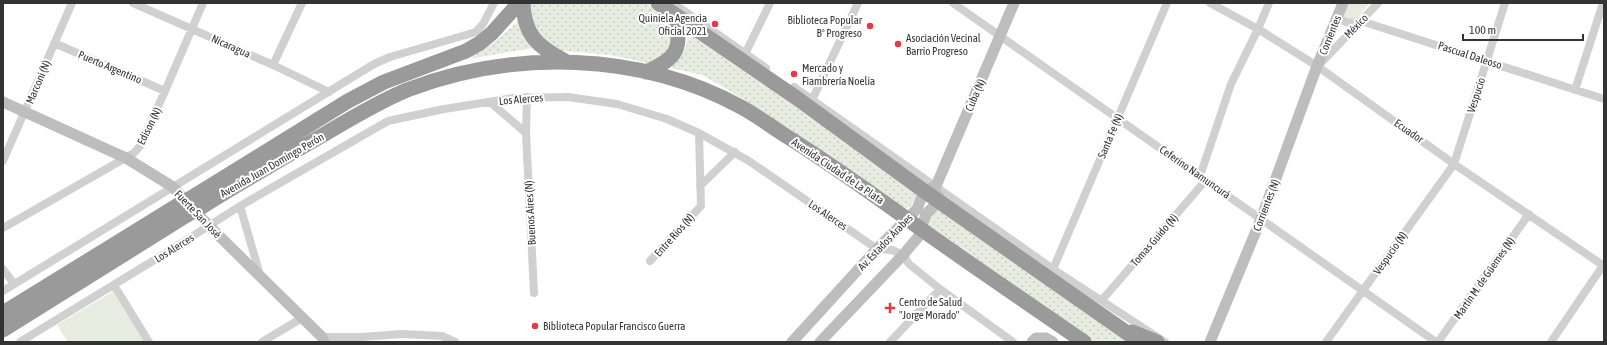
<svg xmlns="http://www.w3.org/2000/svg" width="1607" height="345" font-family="'Asap Condensed',sans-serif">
	<defs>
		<pattern id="grass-dots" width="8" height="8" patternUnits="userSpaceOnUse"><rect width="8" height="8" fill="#e6ecdf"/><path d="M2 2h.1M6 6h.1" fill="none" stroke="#c6cbc0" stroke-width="1.8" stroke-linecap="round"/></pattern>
	</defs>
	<rect width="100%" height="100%" fill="#fff"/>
	<path fill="url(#grass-dots)" d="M529 3H646L672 21 674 46 652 64 610 55 555 50 546 43 535 27 529 10Z
		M520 20 521 30 533 48 474 58 470 55 492 44Z
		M687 32 914 189 916 197 911 206 903 210 807 141 727 89 702 75 671 68C680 58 690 46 687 32Z
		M943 209 1134 342H1092L930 229 929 220 934 212Z"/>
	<path fill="#e6ecdf" d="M1349 3H1370L1355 20H1347L1343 16Z
		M114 291 145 342H68L57 325Z"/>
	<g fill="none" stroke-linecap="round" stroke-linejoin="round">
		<path stroke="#d0d0d0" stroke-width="8" d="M133 3 273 65 329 92
			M673 3 766 68
			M953 3 1436 342
			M1210 3 1258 29 1317 66 1454 164 1604 266
			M1338 16C1345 25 1351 23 1361 21L1604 99
			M54 43 165 91
			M745 54 770 3
			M1321 63 1378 3
			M273 65 302 3
			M794 87 1053 269 1165 342
			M1575 90 1603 3
			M527 97 526 133 534 293
			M812 100 858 3
			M490 102 526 133
			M3 161 72 3
			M1200 176 1231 84 1258 29 1269 3
			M700 186 735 152
			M240 206 260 275
			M3 228 134 153 140 146 165 91 203 3
			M650 261 701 206 699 133
			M3 269 14 284
			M1053 269 1167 3
			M114 285 149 342
			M3 291 374 64 390 57 476 32 483 24 494 3
			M1102 300 1206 180
			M322 337H362L401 334 442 336 455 342
			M20 342 174 248 240 206 388 121 444 109 514 98 568 97 617 104 667 119 699 133 749 161 877 249 892 250 903 255 909 264 940 289 1013 342
			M262 342 302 318
			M890 342 940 289
			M1326 342 1454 164 1505 3
			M1438 342 1529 214
			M1551 342 1604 264"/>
		<path stroke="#bdbdbd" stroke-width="11" d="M3 102 126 158 173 187 209 226 322 337 324 342
			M936 186 1014 3
			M792 342 877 249 917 209 924 191 936 186
			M820 342 903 255 919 236 926 214 939 201 938 195
			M1032 342 1036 338H1046L1053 342
			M1210 342 1261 219 1317 66 1343 3"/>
		<path stroke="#9a9a9a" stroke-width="15" d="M523 3C524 35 538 47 565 61
			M658 3 798 99 924 191 1140 342
			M646 72C679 57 681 50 676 15
			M196 195 348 101 384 82 466 51 480 43 492 33 519 3
			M203 206C242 182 283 158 323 135 350 119 378 102 407 90 514 49 640 52 741 107 756 115 769 125 783 134 826 161 867 190 907 219 965 261 1025 301 1084 342
			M3 313 180 204
			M3 330 187 215
			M1132 332 1157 342"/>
		<path stroke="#9a9a9a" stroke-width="15" d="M180 204 196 195
			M187 215 203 206"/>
	</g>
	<g fill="#e63946" stroke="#fff" stroke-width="1.5">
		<circle cx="715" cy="24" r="4"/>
		<circle cx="870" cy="26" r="4"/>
		<circle cx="898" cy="44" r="4"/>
		<circle cx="794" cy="74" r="4"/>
		<path d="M888 302h4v4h4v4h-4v4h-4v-4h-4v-4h4z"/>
		<circle cx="535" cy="326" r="4"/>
	</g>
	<g text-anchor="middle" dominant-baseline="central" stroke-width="4" stroke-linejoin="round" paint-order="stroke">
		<g font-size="11" fill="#333" stroke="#fff" text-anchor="start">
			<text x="707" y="18" text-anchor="end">Quiniela Agencia<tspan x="707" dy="13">Oficial 2021</tspan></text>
			<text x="862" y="20" text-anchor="end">Biblioteca Popular<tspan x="862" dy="13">Bº Progreso</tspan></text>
			<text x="906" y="38">Asociación Vecinal<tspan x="906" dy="13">Barrio Progreso</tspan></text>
			<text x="802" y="68">Mercado y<tspan x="802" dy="13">Fiambrería Noelia</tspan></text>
			<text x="899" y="302">Centro de Salud<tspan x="899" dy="13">"Jorge Morado"</tspan></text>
			<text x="543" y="326">Biblioteca Popular Francisco Guerra</text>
		</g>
		<g font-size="11" fill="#333" stroke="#fff">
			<text transform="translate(1356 26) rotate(-46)">México</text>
			<text transform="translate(1330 35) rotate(-68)">Corrientes</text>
			<text transform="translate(231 46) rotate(24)">Nicaragua</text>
			<text transform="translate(1470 55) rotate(18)">Pascual Daleoso</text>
			<text transform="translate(110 67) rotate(23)">Puerto Argentino</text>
			<text transform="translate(38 82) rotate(-67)">Marconi (N)</text>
			<text transform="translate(975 95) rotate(-67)">Cuba (N)</text>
			<text transform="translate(1476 95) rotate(-72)">Vespucio</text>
			<text transform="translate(521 99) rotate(-5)">Los Alerces</text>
			<text transform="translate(149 126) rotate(-64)">Edison (N)</text>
			<text transform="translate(1409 131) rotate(35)">Ecuador</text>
			<text transform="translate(1110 136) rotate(-67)">Santa Fe (N)</text>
			<text transform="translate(272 165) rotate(-30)">Avenida Juan Domingo Perón</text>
			<text transform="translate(838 171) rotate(34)">Avenida Ciudad de La Plata</text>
			<text transform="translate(1195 172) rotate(35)">Ceferino Namuncurá</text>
			<text transform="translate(1266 205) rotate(-69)">Corrientes (N)</text>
			<text transform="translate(530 213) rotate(-93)">Buenos Aires (N)</text>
			<text transform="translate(198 214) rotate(46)">Fuerte San José</text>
			<text transform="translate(828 215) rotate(34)">Los Alerces</text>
			<text transform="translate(674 235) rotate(-48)">Entre Ríos (N)</text>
			<text transform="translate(1154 240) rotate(-49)">Tomas Guido (N)</text>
			<text transform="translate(885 242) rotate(-46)">Av. Estados Árabes</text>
			<text transform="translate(174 248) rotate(-32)">Los Alerces</text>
			<text transform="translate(1390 253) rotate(-55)">Vespucio (N)</text>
			<text transform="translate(1484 278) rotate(-55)">Martín M. de Güemes (N)</text>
		</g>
	</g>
	<rect width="1607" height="345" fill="none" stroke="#333333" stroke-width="8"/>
	<path d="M1463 34v6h120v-6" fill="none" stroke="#333333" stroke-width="2"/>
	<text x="1469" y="34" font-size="12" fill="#333333" stroke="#ffffff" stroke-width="3" paint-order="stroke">100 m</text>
</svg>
